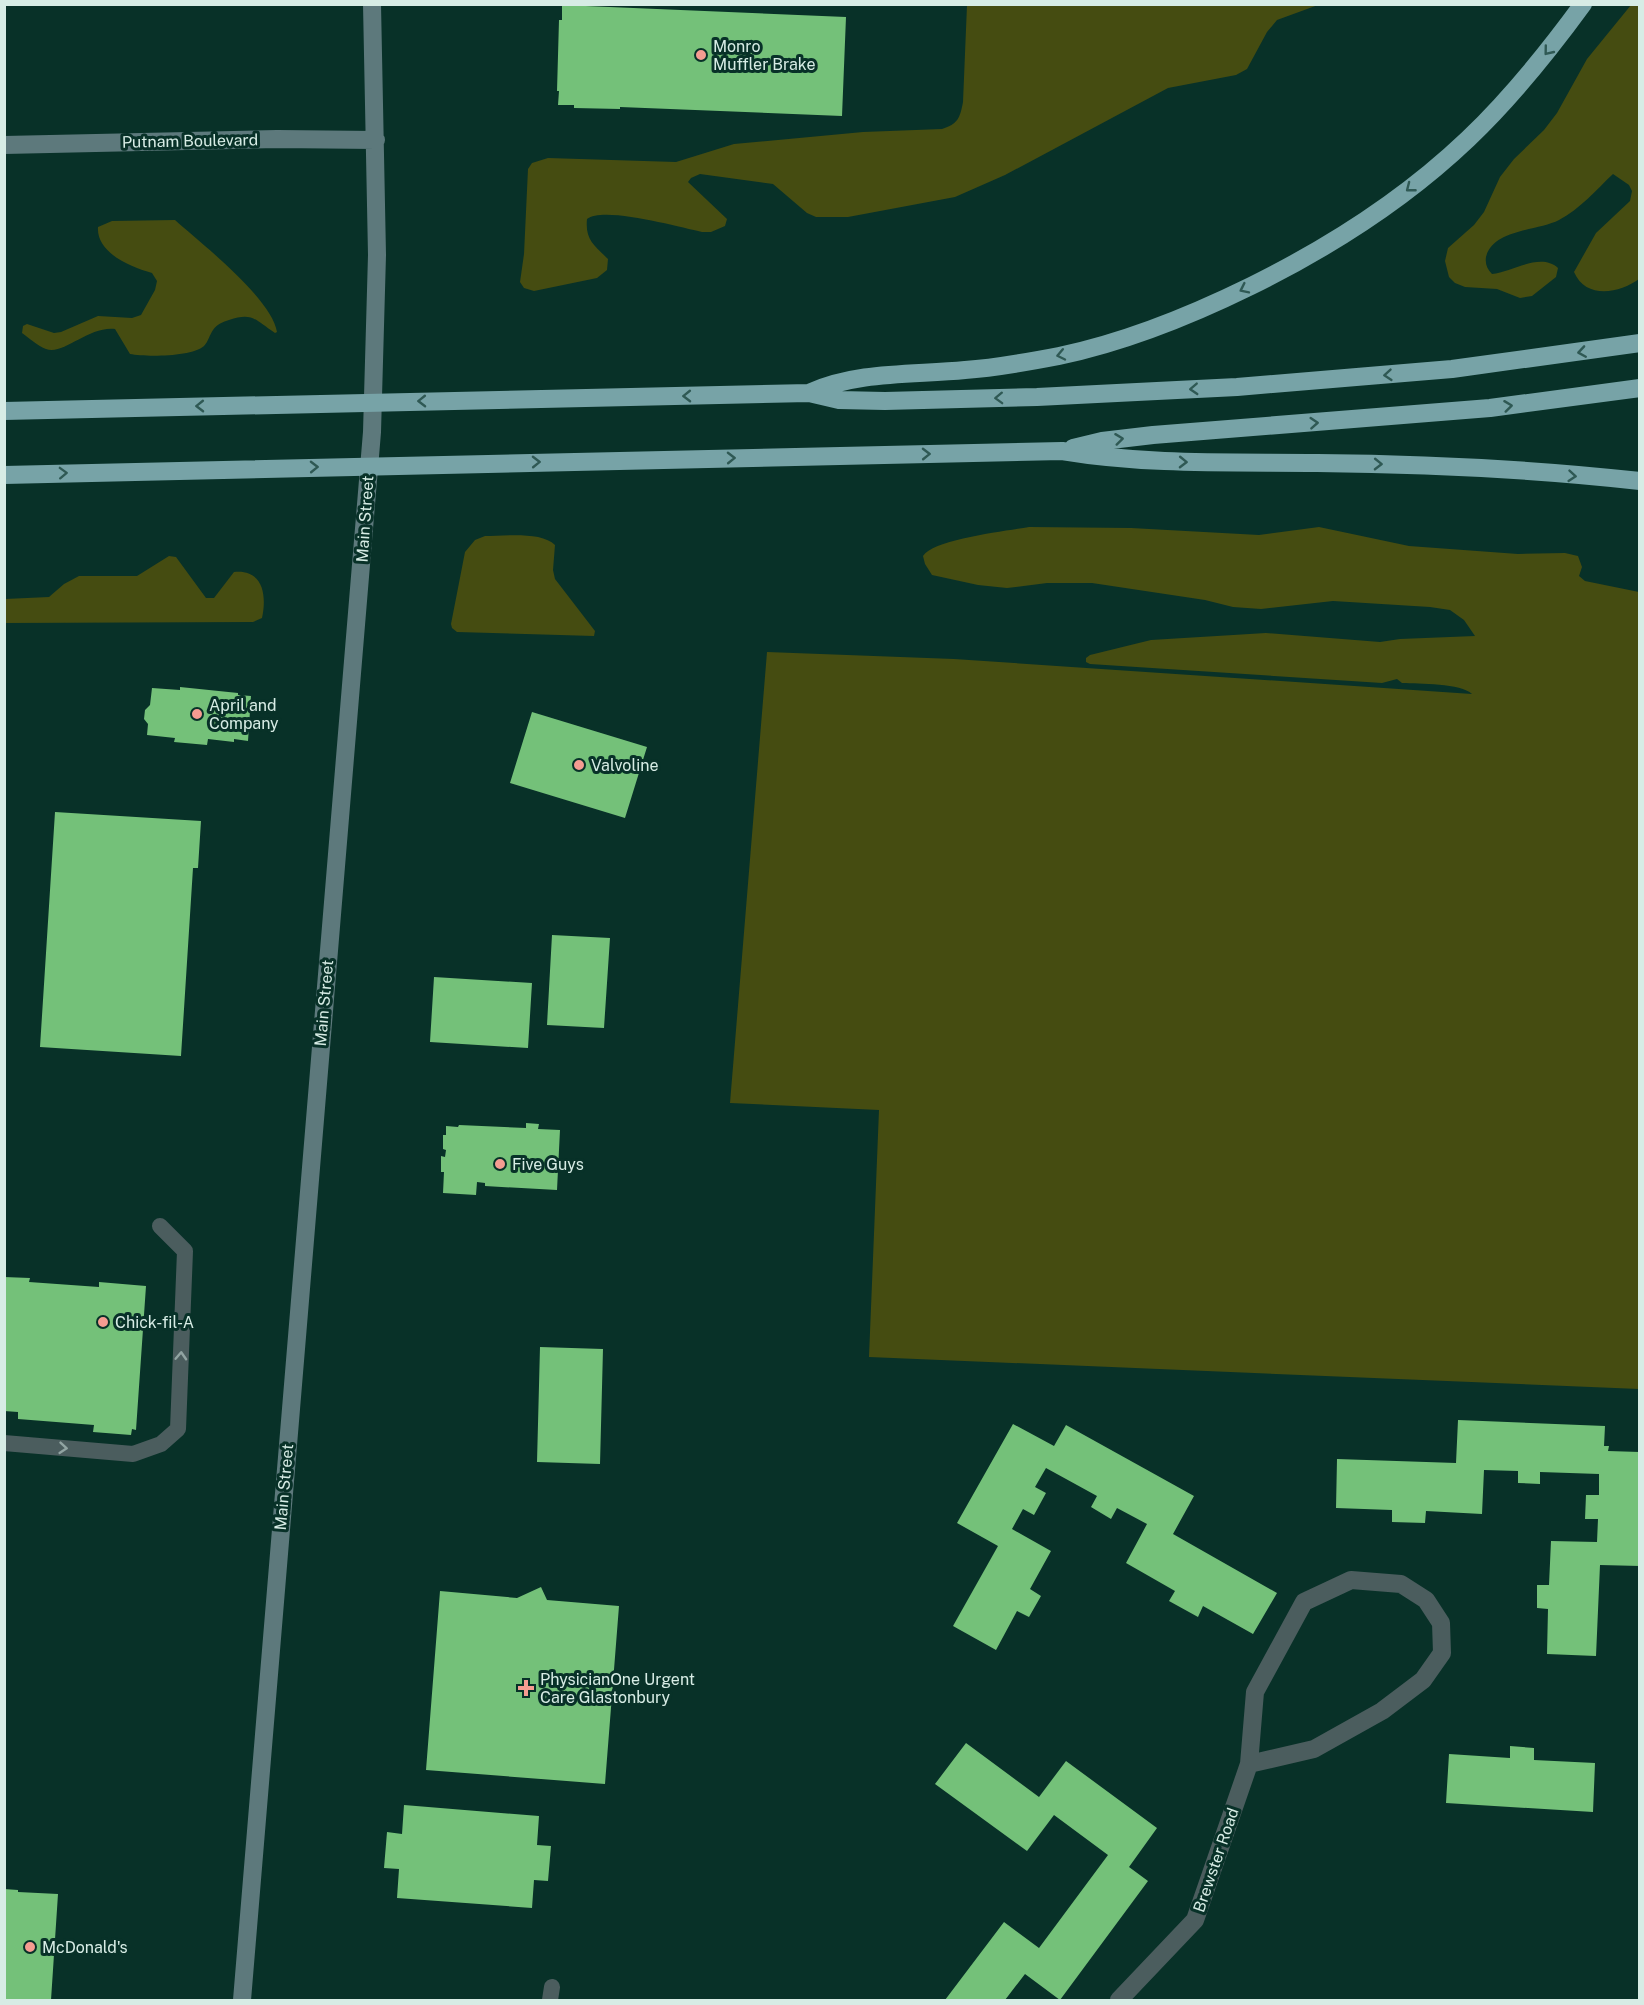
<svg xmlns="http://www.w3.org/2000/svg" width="1644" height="2005" font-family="'Public Sans',sans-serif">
	<rect width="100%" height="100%" fill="#083128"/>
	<path fill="#454c11" d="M967 5H1318L1277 20 1267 32 1247 69 1236 75 1168 88 1005 175 955 197 848 217H816L807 213 773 184 700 174 691 178 688 182 727 219 725 226 711 232H702C678 227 604 206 587 219 585 240 594 245 608 259L607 270 597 278 534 291 524 288 520 282 524 254 528 169 532 163 548 158 676 162 734 144 863 132 942 129C958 124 960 118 963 102Z
		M1631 5H1640L1639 279C1620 293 1586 300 1574 272L1596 233 1630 201 1632 191 1629 185 1613 174C1596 190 1580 209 1559 220 1538 231 1493 229 1486 257 1485 264 1487 269 1492 274 1513 272 1540 252 1558 268L1556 277 1532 296 1520 298 1497 289 1465 287 1455 283 1449 277 1445 261 1448 248 1474 225 1484 212 1500 177 1514 159 1544 130 1557 113 1587 59Z
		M175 220C201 243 272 299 277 332L275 333C255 320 253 312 229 320 223 322 217 324 213 330 210 334 208 342 204 346 192 357 145 357 130 354L115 329C88 326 63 356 46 349 38 346 29 338 22 333L23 326 27 324 54 333 61 332 98 316 132 318 141 315 155 290 157 281 152 273C131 267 96 253 98 227L112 221Z
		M1029 527 1131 528 1259 535 1319 527 1409 546 1518 554 1565 553 1578 556 1582 567 1579 576 1585 581 1639 592V1389L869 1357 879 1110 730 1103 767 652 954 659 1472 694C1461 683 1419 684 1402 683L1397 679 1382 683 1090 664 1086 662V658L1090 655 1151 640 1266 633 1380 642 1400 639 1475 636 1464 620 1450 610 1430 607 1333 601 1261 609 1233 607 1205 600 1092 583H1047L1007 588 978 585 932 575 925 564 923 556C934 539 1007 531 1029 527Z
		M485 536C503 536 542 531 555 545L553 570 555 579 595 631 594 636 457 632 452 628 451 624 465 552 475 540Z
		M169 556 176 557 206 598H214L234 572C263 569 267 595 262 618L253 622 5 623V599L49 597 64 584 79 576H137Z"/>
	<path fill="#74c179" d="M562 5 846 17 842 116 620 107V109L574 108V105H558L559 91H557L559 20H562Z
		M180 687 238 693V695L251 696 248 741 234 739V742L208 739 207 745 174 742 175 738 147 735 148 724 144 719 145 710 150 705 152 688 180 690Z
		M532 712 647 747 625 818 510 783Z
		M55 812 201 821 198 868H193L181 1056 40 1047Z
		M552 935 610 938 604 1028 547 1025Z
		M434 977 532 983 528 1048 430 1042Z
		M526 1123 539 1124 538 1129 560 1130 557 1190 485 1186V1183L477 1182 476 1195 443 1193 444 1172H441V1156L445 1157 446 1150 443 1149V1135H446V1126L458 1127 459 1125 526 1128Z
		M4 1277 30 1278 29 1282 99 1287V1282L146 1286 136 1430 132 1429 131 1435 93 1432 94 1425 18 1419V1412L4 1411Z
		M540 1347 603 1349 600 1464 537 1462Z
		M1458 1420 1605 1426 1604 1446H1609L1608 1451 1640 1452V1566L1600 1565 1596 1656 1547 1654 1548 1609 1537 1608V1585H1549L1551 1541 1597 1542 1598 1519H1585L1586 1495H1599V1474L1540 1472V1484L1518 1483V1471L1484 1470 1482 1514 1426 1511 1425 1523 1392 1522V1510L1336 1508 1337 1459 1456 1463Z
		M1013 1424 1054 1446 1066 1425 1194 1496 1173 1534 1277 1593 1253 1634 1203 1606 1198 1617 1169 1601 1175 1591 1126 1563 1147 1524 1117 1508 1111 1519 1091 1507 1097 1496 1046 1468 1035 1487 1046 1493 1034 1515 1023 1509 1012 1529 1051 1551 1030 1589 1041 1596 1029 1617 1017 1611 996 1650 953 1626 998 1546 957 1523Z
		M541 1587 547 1600 619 1606 605 1784 426 1770 440 1591 517 1598Z
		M966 1743 1039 1797 1066 1761 1157 1828 1129 1867 1148 1881 1060 2000 1025 1974 1005 2000H945L1004 1922 1039 1948 1108 1855 1054 1815 1027 1851 935 1784Z
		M1510 1746 1534 1748V1760L1595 1763 1593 1812 1446 1803 1449 1754 1510 1758Z
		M404 1805 539 1816 537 1845 551 1846 548 1881 534 1880 532 1908 397 1898 399 1869 384 1868 387 1832 402 1834Z
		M4 1889 18 1890V1892L58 1894 51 2000H4Z"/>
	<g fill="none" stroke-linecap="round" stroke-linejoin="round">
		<path stroke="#4b5d5e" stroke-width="16" d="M4 1443 133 1454 161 1444 178 1429 185 1251 160 1226
			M550 2000 552 1987"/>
		<path stroke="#4b5d5e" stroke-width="18" d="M1119 2000 1195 1920 1249 1764 1255 1692 1304 1602 1351 1580 1401 1584 1426 1600 1441 1623 1442 1653 1423 1680 1382 1711 1314 1749 1249 1764"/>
		<path stroke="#5d797c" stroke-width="18" d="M4 145 277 139 376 140
			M242 2000 372 432 377 255 372 4"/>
		<path stroke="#77a3a7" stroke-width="18" d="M809 393C856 371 914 375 965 370 996 368 1028 362 1059 356 1126 342 1190 316 1251 286 1330 247 1404 200 1468 139 1511 98 1548 52 1583 4
			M4 411 809 393 839 400 885 401 1037 397 1237 387 1452 369 1640 343
			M1073 448 1102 441 1153 435 1490 408 1640 388
			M4 475 1062 451C1146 465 1231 462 1317 463 1424 464 1533 469 1640 481"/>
	</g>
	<defs><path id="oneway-chevron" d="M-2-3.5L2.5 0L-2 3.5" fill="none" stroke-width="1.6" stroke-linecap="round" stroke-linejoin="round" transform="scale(1.5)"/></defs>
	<g stroke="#2f5954">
		<use href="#oneway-chevron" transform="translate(1548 51) rotate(129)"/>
		<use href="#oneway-chevron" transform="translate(1410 188) rotate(142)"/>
		<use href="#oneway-chevron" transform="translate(1244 289) rotate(154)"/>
		<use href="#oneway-chevron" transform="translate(1582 352) rotate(171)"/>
		<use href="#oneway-chevron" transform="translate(1061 355) rotate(168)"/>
		<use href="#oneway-chevron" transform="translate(1388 375) rotate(175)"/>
		<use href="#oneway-chevron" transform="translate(1194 389) rotate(177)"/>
		<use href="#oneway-chevron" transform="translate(687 396) rotate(179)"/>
		<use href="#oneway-chevron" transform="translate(999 398) rotate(178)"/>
		<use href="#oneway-chevron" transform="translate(422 401) rotate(179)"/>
		<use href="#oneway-chevron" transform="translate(200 406) rotate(179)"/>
		<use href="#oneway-chevron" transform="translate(1508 406) rotate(-7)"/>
		<use href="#oneway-chevron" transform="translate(1314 423) rotate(-4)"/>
		<use href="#oneway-chevron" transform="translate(1119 439) rotate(-7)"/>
		<use href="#oneway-chevron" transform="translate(926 454) rotate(-1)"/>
		<use href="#oneway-chevron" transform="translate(731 458) rotate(-1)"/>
		<use href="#oneway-chevron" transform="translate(536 462) rotate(-1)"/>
		<use href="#oneway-chevron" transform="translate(1183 462) rotate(1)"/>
		<use href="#oneway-chevron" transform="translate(1378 464) rotate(1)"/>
		<use href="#oneway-chevron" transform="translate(314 467) rotate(-1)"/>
		<use href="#oneway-chevron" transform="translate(63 473) rotate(-2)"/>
		<use href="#oneway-chevron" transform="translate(1572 476) rotate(5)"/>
	</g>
	<g stroke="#91a4a2">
		<use href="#oneway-chevron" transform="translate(181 1356) rotate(-87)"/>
		<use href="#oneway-chevron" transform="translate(63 1448) rotate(5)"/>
	</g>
	<g fill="#f59c91" stroke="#083128" stroke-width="2">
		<circle cx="701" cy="55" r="6"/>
		<circle cx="197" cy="714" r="6"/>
		<circle cx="579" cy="765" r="6"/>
		<circle cx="500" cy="1164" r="6"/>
		<circle cx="103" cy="1322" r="6"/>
		<path d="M523 1679h6v6h6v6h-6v6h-6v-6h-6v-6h6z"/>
		<circle cx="30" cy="1947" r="6"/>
	</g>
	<g text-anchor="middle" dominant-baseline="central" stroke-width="6" stroke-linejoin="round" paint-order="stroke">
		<g font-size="16" fill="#d7ece5" stroke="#083128" text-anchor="start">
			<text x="713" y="46">Monro<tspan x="713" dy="18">Muffler Brake</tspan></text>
			<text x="209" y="705">April and<tspan x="209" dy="18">Company</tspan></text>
			<text x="591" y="765">Valvoline</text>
			<text x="512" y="1164">Five Guys</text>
			<text x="115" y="1322">Chick-fil-A</text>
			<text x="540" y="1679">PhysicianOne Urgent<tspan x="540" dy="18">Care Glastonbury</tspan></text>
			<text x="42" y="1947">McDonald's</text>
		</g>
		<g font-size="16" fill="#d7ece5" stroke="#083128">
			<text transform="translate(190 141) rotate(-1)">Putnam Boulevard</text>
			<text transform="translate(365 519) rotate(-86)">Main Street</text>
			<text transform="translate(324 1003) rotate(-85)">Main Street</text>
			<text transform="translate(284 1487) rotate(-85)">Main Street</text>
			<text transform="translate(1216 1860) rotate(-71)">Brewster Road</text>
		</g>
	</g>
	<rect width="1644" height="2005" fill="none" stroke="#d7ece5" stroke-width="12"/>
</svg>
